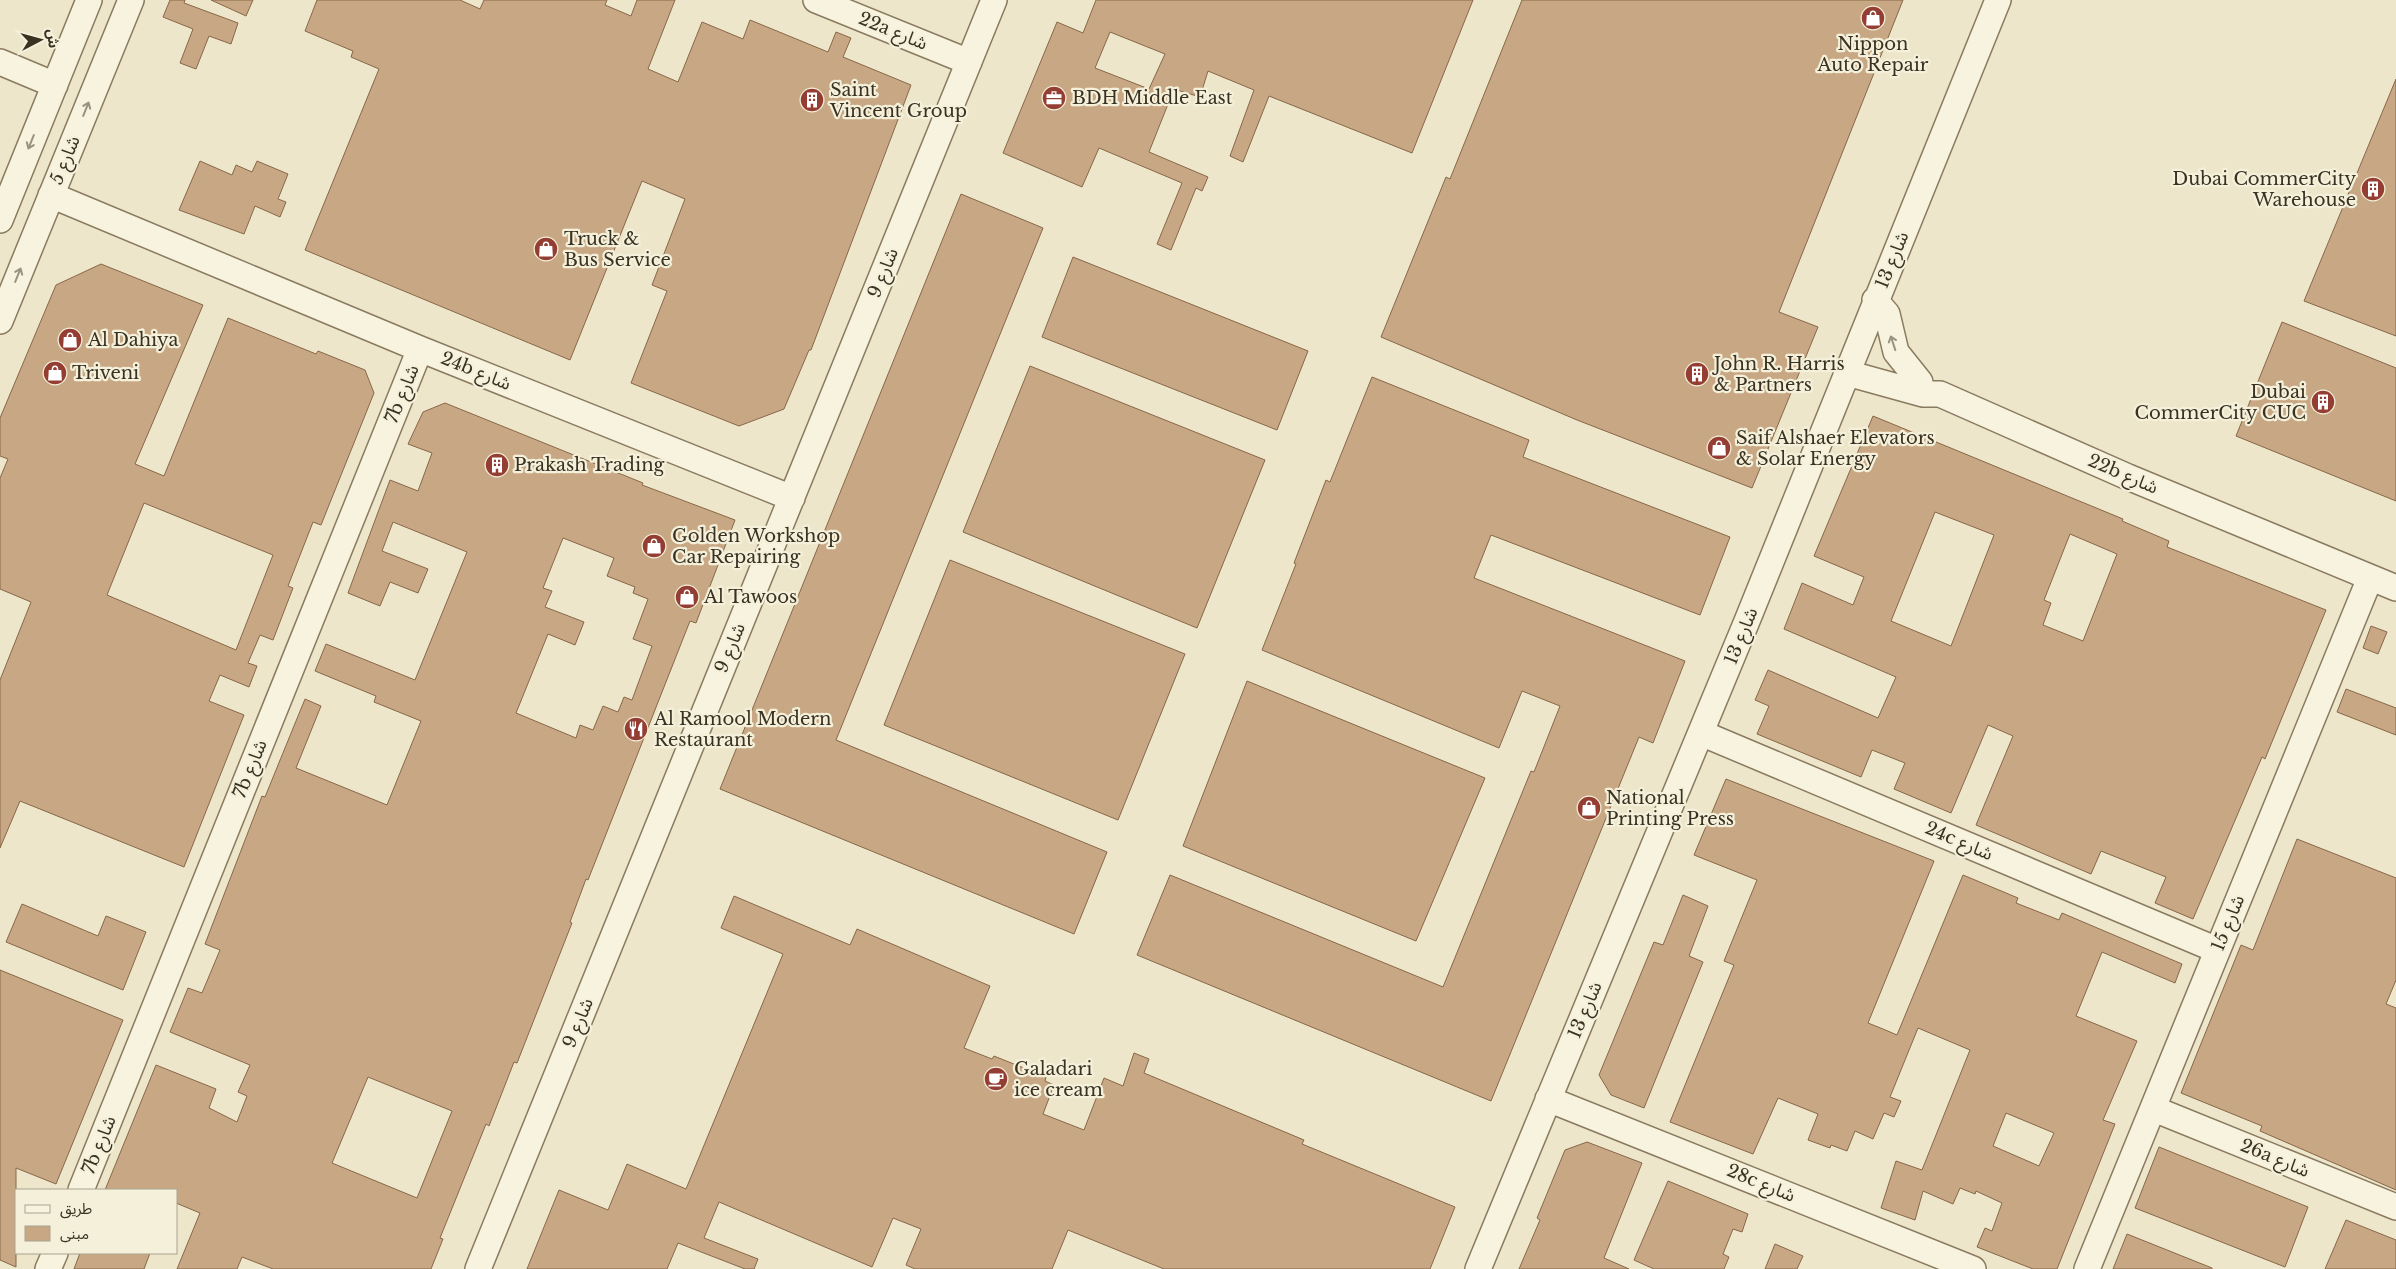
<svg xmlns="http://www.w3.org/2000/svg" width="2396" height="1269" font-family="'Libre Baskerville','Noto Sans Arabic',serif">
	<rect width="100%" height="100%" fill="#ede6cb"/>
	<path fill="#c8a884" stroke="#876747" fill-rule="evenodd" d="M170 0H185L184 3 238 23 231 44 209 36 196 69 180 63 193 29 163 17Z
		M211 0H253L246 16Z
		M317 0H460L480 9 484 0H607L605 5 631 16 637 0H675L648 69 678 82 702 22 743 39 750 20 828 52 836 32 851 38 843 57 911 85 811 350H809L784 409 739 426 631 383 667 291 652 285 685 199 642 181 570 360 305 250 379 69 351 57 353 51 305 31Z
		M1096 0H1473L1412 153 1269 96 1243 162 1230 156 1254 90 1208 71 1200 97 1174 89 1149 152 1208 177 1202 191 1196 188 1171 250 1157 244 1182 183 1099 148 1082 187 1003 153 1057 22 1083 33ZM1110 32 1165 54 1149 89 1095 68Z
		M1522 0H1903L1779 312 1818 327 1752 488 1577 420 1381 337 1446 177 1450 179Z
		M2396 79V336L2304 301Z
		M200 161 232 175 236 165 252 172 257 161 288 174 278 199 286 202 280 217 255 206 244 234 179 210Z
		M961 194 1043 228 836 740 1107 852 1074 934 720 789Z
		M1073 257 1308 351 1277 430 1042 337Z
		M101 264 203 305 135 464 164 476 228 318 316 354 318 351 365 370 374 393 321 525 313 522 288 586 293 588 273 640 260 635 248 663 257 666 249 687 220 675 209 701 244 715 184 867 20 801 0 848V680L31 602 0 589V478L8 459 0 456V418L56 285ZM144 503 273 555 236 650 107 595Z
		M2282 322 2396 368V501L2236 436Z
		M1030 366 1265 460 1197 628 963 532Z
		M1372 377 1529 440 1523 457 1730 537 1700 615 1491 535 1474 578 1685 661 1653 743 1639 737 1491 1101 1137 955 1170 875 1443 987 1531 771 1534 772 1560 706 1522 691 1499 748 1262 650 1296 564 1294 563 1326 480 1330 482Z
		M445 403 643 483 642 485 735 520 696 623 690 621 588 880 586 879 570 922 572 923 517 1063 514 1062 489 1126 486 1124 440 1238 443 1239 431 1269H273L242 1257 237 1269H177L200 1213 176 1203V1190H105L156 1065 216 1089 209 1108 237 1122 247 1096 238 1092 250 1065 170 1032 188 988 202 993 220 950 205 944 262 796 265 797 305 699 321 706 296 768 387 805 421 721 374 702 376 696 315 671 326 644 415 680 467 552 393 522 382 551 428 569 418 593 390 582 380 606 348 593 390 480 418 491 432 453 408 444 423 412ZM563 538 614 558 607 576 635 587 633 593 648 599 633 639 652 646 632 700 624 697 618 712 603 706 593 730 580 725 576 738 516 713 548 634 575 645 584 622 545 607 552 591 543 588ZM368 1077 452 1111 417 1198 332 1163Z
		M1873 416 2123 519 2122 521 2169 541 2167 547 2326 610 2265 759 2262 757 2193 919 2155 903 2166 877 2101 851 2091 874 1976 825 2013 736 1988 725 1951 813 1894 789 1905 763 1872 750 1861 777 1757 734 1769 706 1755 700 1768 670 1878 718 1896 677 1784 629 1802 583 1853 605 1864 577 1814 556ZM1935 512 1994 535 1951 646 1891 621ZM2070 534 2117 554 2083 641 2043 625 2051 603 2044 600Z
		M950 560 1185 654 1118 820 884 725Z
		M2371 626 2387 632 2378 654 2363 648Z
		M1247 681 1485 778 1416 941 1183 846Z
		M2346 689 2396 708V735L2337 712Z
		M1726 779 1934 861 1868 1023 1883 1029 1897 1035 1963 875 2018 898 2016 903 2059 920 2062 913 2182 964 2175 983 2102 952 2076 1016 2137 1041 2103 1120 2115 1124 2057 1269H2033L1977 1247 1985 1228 1992 1231 2002 1203 1976 1191 1975 1194 1960 1188 1953 1204 1923 1191 1915 1220 1881 1208 1896 1161 1922 1170 1970 1050 1918 1028 1890 1097 1901 1101 1894 1117 1884 1113 1873 1139 1855 1131 1847 1151 1831 1145 1830 1148 1808 1140 1818 1114 1778 1098 1753 1154 1670 1122 1734 965 1724 961 1757 880 1694 855ZM2006 1113 2054 1133 2039 1166 1993 1146Z
		M2297 839 2396 878V980L2386 1004 2396 1008V1190L2260 1131 2262 1126 2181 1093 2241 945 2253 950Z
		M1683 895 1708 906 1689 956 1703 962 1644 1108 1611 1095 1599 1075 1654 942 1663 945Z
		M734 896 850 945 857 929 990 986 964 1048 992 1059 994 1056 1046 1077 1045 1081 1054 1085 1043 1114 1084 1130 1104 1078 1123 1086 1134 1053 1149 1059 1144 1073 1304 1140 1302 1144 1455 1207 1430 1269H1164L1068 1230 1052 1269H915L906 1265 921 1229 893 1218 872 1267 719 1202 704 1238 758 1259 754 1269H745L678 1243 667 1269H527L559 1190 608 1210 627 1164 686 1189 783 954 721 928Z
		M22 904 98 936 106 916 146 932 123 990 6 942Z
		M0 970 123 1020 56 1184 16 1168V1267L0 1260Z
		M1587 1142 1642 1163 1604 1258 1629 1269H1519L1540 1220 1537 1218 1565 1150Z
		M2159 1147 2308 1207 2285 1267 2135 1208Z
		M1668 1181 1748 1214 1742 1232 1733 1229 1723 1254 1729 1257 1724 1269H1654L1634 1260Z
		M2346 1220 2396 1240V1269H2325Z
		M2127 1234 2212 1268V1269H2113Z
		M1775 1244 1803 1256 1797 1269H1765Z
		M80 1253H150L144 1269H74Z"/>
	<g fill="none" stroke-linecap="round" stroke-linejoin="round">
		<g stroke="#897a60" stroke-width="28">
			<path id="minor" d="M816 0 969 62
				M0 62 55 85
				M51 195 420 349 792 498
				M0 220 89 0
				M1875 300 1887 314 1896 352 1920 382
				M0 321 131 0
				M1847 373 1923 394H1940L2128 477 2396 588
				M1701 733 2217 950
				M1548 1099 1973 1269
				M2154 1109 2396 1207
				M81 1190 420 349
				M48 1269 55 1253
				M478 1269 994 0
				M1478 1269 1747 621 1998 0
				M2087 1269 2370 578"/>
		</g>
		<use href="#minor" stroke="#f8f3de" stroke-width="25"/>
	</g>
	<defs><path id="oneway-shaft" d="M-6 0H5M1.5-3L5.5 0L1.5 3" fill="none" stroke-width="1.6" stroke-linecap="round" stroke-linejoin="round" transform="scale(1.25)"/></defs>
	<g stroke="#999280">
		<use href="#oneway-shaft" transform="translate(86 109) rotate(-68)"/>
		<use href="#oneway-shaft" transform="translate(31 142) rotate(112)"/>
		<use href="#oneway-shaft" transform="translate(18 275) rotate(-68)"/>
		<use href="#oneway-shaft" transform="translate(1893 343) rotate(-108)"/>
	</g>
	<defs>
		<g id="shop-disc" transform="scale(1.25)"><circle r="9.5" fill="#943d33" stroke="#f4f0da"/><path d="M-5-2.5h2.3a2.7 3.5 0 0 1 5.4 0H5L5.5 6h-11ZM-1.5-2.5h3a1.5 2.3 0 0 0-3 0Z" fill="#fff"/></g>
		<g id="office-disc" transform="scale(1.25)"><circle r="9.5" fill="#943d33" stroke="#f4f0da"/><path d="M-6-3h4V-5.5h4V-3h4V5H-6ZM-1-4.5V-3h2v-1.5ZM-6 0V1H6V0Z" fill="#fff"/></g>
		<g id="building-disc" transform="scale(1.25)"><circle r="9.5" fill="#943d33" stroke="#f4f0da"/><path d="M-4-6H4V6H1V3H-1V6H-4ZM-2.5-4.3h1.7v1.8h-1.7ZM.8-4.3h1.7v1.8H.8ZM-2.5-1h1.7V.8h-1.7ZM.8-1h1.7V.8H.8Z" fill="#fff"/></g>
		<g id="restaurant-disc" transform="scale(1.25)"><circle r="9.5" fill="#943d33" stroke="#f4f0da"/><path d="M-5-6h1v4h1v-4h1v4h1v-4h1v5L-1.5 .5V6h-2V.5L-5-1ZM5-6V6H3V1.5H1.5Q1.5-4 5-6Z" fill="#fff"/></g>
		<g id="cafe-disc" transform="scale(1.25)"><circle r="9.5" fill="#943d33" stroke="#f4f0da"/><path d="M-5.5-4.5H6V0H3Q3 3.5 0 3.5H-2.5Q-5.5 3.5-5.5 0ZM3-3.2v2h1.7v-2ZM-6 4.5H4V6H-6Z" fill="#fff"/></g>
	</defs>
	<g fill-rule="evenodd">
		<use href="#shop-disc" x="1873" y="18"/>
		<use href="#office-disc" x="1054" y="98"/>
		<use href="#building-disc" x="812" y="100"/>
		<use href="#building-disc" x="2373" y="189"/>
		<use href="#shop-disc" x="546" y="249"/>
		<use href="#shop-disc" x="70" y="340"/>
		<use href="#shop-disc" x="55" y="373"/>
		<use href="#building-disc" x="1697" y="374"/>
		<use href="#building-disc" x="2323" y="402"/>
		<use href="#shop-disc" x="1719" y="448"/>
		<use href="#building-disc" x="497" y="465"/>
		<use href="#shop-disc" x="654" y="546"/>
		<use href="#shop-disc" x="687" y="597"/>
		<use href="#restaurant-disc" x="636" y="729"/>
		<use href="#shop-disc" x="1589" y="808"/>
		<use href="#cafe-disc" x="996" y="1079"/>
	</g>
	<g text-anchor="middle" dominant-baseline="central" stroke-width="4.5" stroke-linejoin="round" paint-order="stroke">
		<g font-size="18" fill="#3a3122" stroke="#f4f0da">
			<text transform="translate(893 31) rotate(22)">22a شارع</text>
			<text transform="translate(65 160) rotate(-68)">شارع 5</text>
			<text transform="translate(1892 260) rotate(-68)">شارع 13</text>
			<text transform="translate(883 273) rotate(-68)">شارع 9</text>
			<text transform="translate(476 371) rotate(22)">24b شارع</text>
			<text transform="translate(402 394) rotate(-68)">7b شارع</text>
			<text transform="translate(2123 474) rotate(23)">22b شارع</text>
			<text transform="translate(1741 636) rotate(-68)">شارع 13</text>
			<text transform="translate(730 648) rotate(-68)">شارع 9</text>
			<text transform="translate(250 769) rotate(-68)">7b شارع</text>
			<text transform="translate(1959 841) rotate(23)">24c شارع</text>
			<text transform="translate(2228 923) rotate(-68)">شارع 15</text>
			<text transform="translate(1585 1010) rotate(-67)">شارع 13</text>
			<text transform="translate(578 1023) rotate(-68)">شارع 9</text>
			<text transform="translate(99 1145) rotate(-68)">7b شارع</text>
			<text transform="translate(2275 1158) rotate(22)">26a شارع</text>
			<text transform="translate(1761 1183) rotate(22)">28c شارع</text>
		</g>
		<g font-size="18" fill="#3a3122" stroke="#f4f0da" text-anchor="start">
			<text x="1873" y="44" text-anchor="middle">Nippon<tspan x="1873" dy="21">Auto Repair</tspan></text>
			<text x="830" y="90">Saint<tspan x="830" dy="21">Vincent Group</tspan></text>
			<text x="1072" y="98">BDH Middle East</text>
			<text x="2356" y="179" text-anchor="end">Dubai CommerCity<tspan x="2356" dy="21">Warehouse</tspan></text>
			<text x="564" y="239">Truck &amp;<tspan x="564" dy="21">Bus Service</tspan></text>
			<text x="88" y="340">Al Dahiya</text>
			<text x="1714" y="364">John R. Harris<tspan x="1714" dy="21">&amp; Partners</tspan></text>
			<text x="72" y="373">Triveni</text>
			<text x="2306" y="392" text-anchor="end">Dubai<tspan x="2306" dy="21">CommerCity CUC</tspan></text>
			<text x="1736" y="438">Saif Alshaer Elevators<tspan x="1736" dy="21">&amp; Solar Energy</tspan></text>
			<text x="514" y="465">Prakash Trading</text>
			<text x="672" y="536">Golden Workshop<tspan x="672" dy="21">Car Repairing</tspan></text>
			<text x="704" y="597">Al Tawoos</text>
			<text x="654" y="719">Al Ramool Modern<tspan x="654" dy="21">Restaurant</tspan></text>
			<text x="1606" y="798">National<tspan x="1606" dy="21">Printing Press</tspan></text>
			<text x="1014" y="1069">Galadari<tspan x="1014" dy="21">ice cream</tspan></text>
		</g>
	</g>
	<rect x="15" y="1189" width="162" height="65" fill="#f4f0da" stroke="#aaa490"/>
	<rect x="25" y="1205" width="25" height="8" fill="#f8f3de" stroke="#aaa490"/>
	<text x="60" y="1214" font-size="15" fill="#3a3122">طريق</text>
	<rect x="25" y="1226" width="25" height="15" fill="#c8a884" stroke="#aaa490"/>
	<text x="60" y="1239" font-size="15" fill="#3a3122">مبنى</text>
	<g transform="translate(40 40) rotate(84)" stroke="#f4f0da" stroke-width="4" paint-order="stroke">
	<path d="M0-4L9 19L0 12L-9 19Z" fill="#3a3122"/>
	<text y="-8" font-size="14" font-weight="bold" text-anchor="middle" fill="#3a3122">ش</text>
	</g>
</svg>
